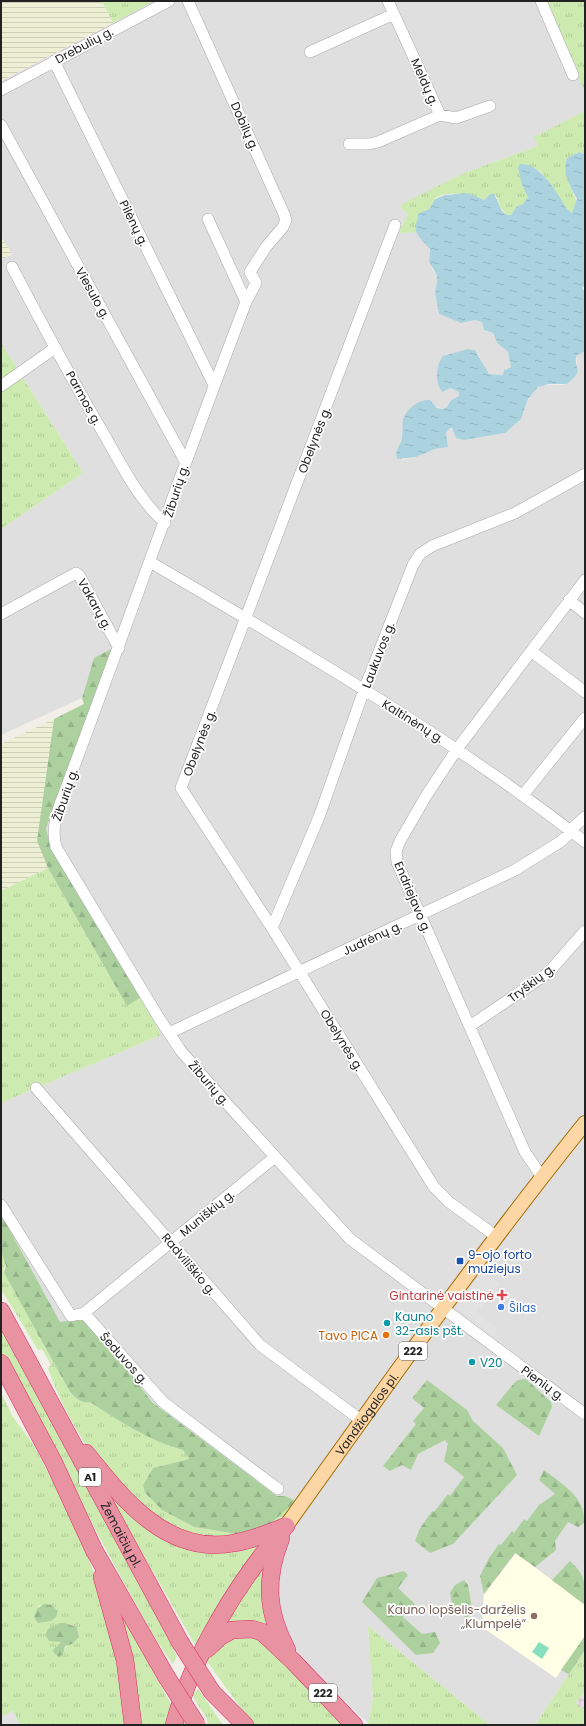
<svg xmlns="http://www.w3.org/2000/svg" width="586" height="1726" font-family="Poppins,sans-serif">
	<defs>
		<pattern id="industrial-grid" width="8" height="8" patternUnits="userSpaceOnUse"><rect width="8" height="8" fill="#ebdbe8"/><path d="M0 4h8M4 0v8" fill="none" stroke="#c9bcc7"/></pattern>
		<pattern id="farmland-rules" width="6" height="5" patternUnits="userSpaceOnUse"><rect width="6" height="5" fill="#eef0d5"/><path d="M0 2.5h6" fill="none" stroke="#ccceb7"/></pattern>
		<pattern id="grass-tufts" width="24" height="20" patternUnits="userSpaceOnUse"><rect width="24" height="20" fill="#cdebb0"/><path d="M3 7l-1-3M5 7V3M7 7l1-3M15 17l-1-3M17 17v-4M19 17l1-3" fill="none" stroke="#b0c997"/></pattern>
		<pattern id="forest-firs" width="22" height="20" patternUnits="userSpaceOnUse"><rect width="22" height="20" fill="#add19e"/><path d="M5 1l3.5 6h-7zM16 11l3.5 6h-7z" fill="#95b388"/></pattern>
		<pattern id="water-ripples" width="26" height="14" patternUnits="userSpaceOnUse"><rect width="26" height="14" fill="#aad3df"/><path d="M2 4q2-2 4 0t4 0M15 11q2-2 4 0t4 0" fill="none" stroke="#92b5bf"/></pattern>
	</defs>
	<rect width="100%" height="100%" fill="#f2efe9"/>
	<path fill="#e0dfdf" d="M154 1H544L585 92V111L535 137 538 146 464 173 400 207 408 214 398 233 417 232 430 249 429 258 432 269 437 275 438 283 435 293 439 314 461 323 475 320 482 322 485 331 493 333 497 343 508 352 511 367 506 368 503 375 490 374 487 372 478 353 472 349 447 355 437 376 441 390 443 392 450 388 455 389 459 392V396L451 400 447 407 443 409 434 406 401 439 396 453 402 460 416 457 435 449 448 447 446 433 450 428 464 440 505 433 521 418 531 393 542 385H563L577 364 576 355 585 351V1115L467 1267 296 1501 285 1496H277L152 1402 88 1318 60 1322 1 1214V1103L161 1035 51 848 46 828 115 648 94 658 82 698 1 735V529L83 473 1 343V260L12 254 1 237V81Z
		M585 1136V1650L535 1725H490L368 1626 373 1698 368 1723 306 1665 287 1638 275 1593 280 1565 289 1536 342 1457 452 1303Z"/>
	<path fill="url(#industrial-grid)" d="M585 1692V1710L576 1703Z"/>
	<path fill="#ffffe5" d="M516 1553 585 1605V1636L556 1678 482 1627 484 1594Z"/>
	<path fill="url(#farmland-rules)" d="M1 1H102L113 23 1 81Z
		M1 237 12 254 1 260Z
		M54 719 37 841 48 868 1 891V744Z"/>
	<path fill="url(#grass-tufts)" fill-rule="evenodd" d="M102 1H154L113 23Z
		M544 1H585V92L580 82Z
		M585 111V154L579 152 567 158 569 184 577 202 572 213 567 209 540 171 522 164 519 171 528 197 523 204 517 206 511 215H507L500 207 496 196 490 194 484 200C467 196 452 189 435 198L429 209 418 214 417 232 398 233 408 214 400 207 402 204 464 173 538 146 534 137Z
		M1 343 83 473 1 529Z
		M48 868 127 1005 141 997 161 1035 1 1103V891Z
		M1 1251 5 1261 4 1273 70 1392C76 1398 81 1404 90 1402 119 1421 149 1441 183 1450L189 1459 153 1468 143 1485 145 1493 162 1510 194 1527 243 1535 262 1529 296 1501C280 1523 261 1535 234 1539 209 1543 183 1537 161 1525 115 1501 63 1416 48 1368L51 1365 42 1349 38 1350 1 1289Z
		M1 1324 175 1649 174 1651 177 1656 173 1664 158 1643 124 1583 1 1352Z
		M1 1393 13 1417 33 1444 77 1527 104 1600 114 1637 128 1725H1ZM40 1605 57 1613 56 1615 35 1613ZM60 1623 73 1625 78 1630 79 1637 66 1646 64 1651 60 1641 47 1639 46 1632Z
		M105 1488 184 1543 268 1538 198 1650Z
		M271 1548 274 1634 218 1630Z
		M116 1602 174 1710 169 1725H136Z
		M368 1626 490 1725H369L368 1723 373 1698Z
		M253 1633 345 1725H255L248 1718 206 1660 221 1642Z
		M585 1650V1692L576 1703 585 1710V1725H535Z
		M198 1689 223 1725H209L207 1722V1719L192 1695Z"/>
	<path fill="url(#forest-firs)" d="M115 647 46 828 51 848 141 997 127 1006 48 868 37 841 54 719 84 704 82 698 94 658Z
		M1 1214 60 1322 88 1318 152 1402 277 1496H285L296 1501 271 1523 243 1535 194 1527 162 1510 145 1493 143 1485 153 1468 189 1459 183 1450C149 1441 119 1421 90 1402 81 1404 76 1398 70 1392L4 1273 6 1266 1 1251Z
		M522 1379H526L551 1402 552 1407 539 1436 496 1405 516 1381Z
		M427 1380 467 1410 473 1421 503 1448 517 1475 453 1544 430 1553 415 1541 419 1530 432 1511 434 1512 448 1494 450 1496 464 1477 444 1461 448 1444 445 1440 418 1454 411 1470 402 1465 390 1471 383 1466 416 1424 413 1421 424 1408 412 1398Z
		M544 1470C562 1484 586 1497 584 1523L578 1527 568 1522 555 1541 556 1550 535 1567 515 1553 484 1594 480 1576 489 1558 499 1544 501 1545 512 1531 514 1533 524 1519 527 1521 539 1505 555 1494 539 1480Z
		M570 1561C586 1576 585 1581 585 1605L552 1580Z
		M404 1571 408 1575 398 1588 415 1604 403 1617 422 1634 435 1632 440 1643 433 1653 416 1655 362 1602 377 1578Z
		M464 1580 468 1585 473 1614 466 1618 452 1604 450 1593 455 1585Z
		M44 1604 51 1605 58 1611 56 1617 51 1621 38 1623 34 1617 37 1609Z
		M60 1623H65L77 1627 79 1637 72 1644 65 1646 63 1654 59 1657 54 1653 53 1650 61 1642 49 1641 45 1635 48 1629Z
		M585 1636V1650L569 1674 561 1670Z"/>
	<path fill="#88e0be" d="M539 1642 549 1648 542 1659 532 1652Z"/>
	<path fill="#e2e2e2" d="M480 1268 500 1284 477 1312 498 1329 493 1336 452 1303Z
		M13 1711 20 1725H1V1717Z"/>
	<path fill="url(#water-ripples)" d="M579 152 585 154V285L582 288 585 292V351L576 356C574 370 585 369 567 384H549L538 387 528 399 521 419 505 433 464 440 456 438 452 428H450L446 433 448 447 435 449 416 457 398 459C393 453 400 446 402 438 403 432 402 425 403 419 407 408 419 399 430 400L437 408 443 409 447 407 451 400 459 396V392L450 388 443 392C434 385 436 364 443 356L468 349 475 350 489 374 503 375 504 370 511 367 508 352 497 343 493 333 484 330 482 322 475 320 461 323 439 314 435 293 437 283V275L429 262 430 249C425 243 413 234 416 225 417 219 418 221 418 214L429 209 435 199 445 195 468 193 484 200 490 194H494L502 211 507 215H511L517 206 523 204 528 197 522 185 518 168 520 164C540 162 558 194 567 209L572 213 577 199C570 186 562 174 567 158Z"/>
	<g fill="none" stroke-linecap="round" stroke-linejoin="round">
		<g stroke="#a9a9a9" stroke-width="12">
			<path id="minor" d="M188 1 284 214 286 220 283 227 266 247 250 272 256 283 246 302C182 469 122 639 59 807 55 822 52 832 56 847L159 1018 181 1051 229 1106 350 1239 585 1414
				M388 1 440 115 456 118 490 106
				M541 1 573 75
				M310 52 394 14
				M54 61 214 385
				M1 90 169 1
				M1 125 185 461
				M349 144H369L378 142 440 115
				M208 219 246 302
				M395 225 181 788 272 928 434 1187 449 1202 497 1237
				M12 267C42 324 72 380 105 436 122 466 139 500 165 523
				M1 386 55 348
				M150 562C299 649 449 736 585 842
				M569 600 585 613
				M1 614 76 573 79 575 119 648
				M531 651 585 692
				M523 795 585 718
				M272 928 319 817 364 690 413 565 420 554 432 546 515 513 585 474
				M470 1026 548 973 585 931
				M169 1033 515 870 560 842 568 835 570 830 585 817
				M36 1088 260 1345 362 1421
				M542 1177 525 1152 397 862 396 851 400 841 426 796 457 749 585 580
				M1 1205 71 1316 84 1313 275 1157
				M84 1313 163 1402 278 1489"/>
		</g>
		<g stroke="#a06b00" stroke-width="16">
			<g id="major">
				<path id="s1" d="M286 1526C383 1390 480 1254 585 1123"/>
			</g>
		</g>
		<g stroke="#dc2a67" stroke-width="18">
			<g id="highway">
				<path id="s2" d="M1 1311 180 1642"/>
				<path d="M1 1363 54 1463 94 1550 166 1676"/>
				<path d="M86 1453C122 1498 167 1556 234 1543 252 1540 269 1533 286 1526"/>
				<path d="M281 1538C265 1579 266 1611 287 1650"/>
				<path d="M102 1577 125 1660 133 1725"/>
				<path d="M207 1649 221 1636 232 1630 252 1629 262 1632 293 1661 354 1725"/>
				<path d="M212 1692 245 1725"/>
				<path d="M174 1725C192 1656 238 1582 284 1528"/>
			</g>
		</g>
		<use href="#minor" stroke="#fff" stroke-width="11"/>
		<use href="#major" stroke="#fcd6a4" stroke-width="14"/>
		<use href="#highway" stroke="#e892a2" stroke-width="17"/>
		<g stroke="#dc2a67" stroke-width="18" stroke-linecap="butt">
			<path id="highway-bridge" d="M180 1642 212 1692
				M166 1676 197 1725"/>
		</g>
		<use href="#highway-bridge" stroke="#e892a2" stroke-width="17"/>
	</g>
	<rect fill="#1a4fb4" stroke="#fff" stroke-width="1.5" x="456" y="1257" width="8" height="8" rx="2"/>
	<path fill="#e0444e" stroke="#fff" stroke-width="1.5" d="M500 1289h4v4h4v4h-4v4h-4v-4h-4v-4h4z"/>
	<circle fill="#3f7fe0" stroke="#fff" stroke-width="1.5" cx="501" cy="1307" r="4"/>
	<g fill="#0f9aa8" stroke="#fff" stroke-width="1.5">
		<circle cx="387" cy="1323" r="4"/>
		<circle cx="472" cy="1362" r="4"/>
	</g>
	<circle fill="#e8710a" stroke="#fff" stroke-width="1.5" cx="386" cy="1335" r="4"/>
	<circle fill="#8d6e63" stroke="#fff" stroke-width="1.5" cx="534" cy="1616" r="4"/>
	<g text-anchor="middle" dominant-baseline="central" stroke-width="3.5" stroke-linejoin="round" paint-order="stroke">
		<g fill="#fff" stroke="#646464" stroke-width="1">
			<rect x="399" y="1342" width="28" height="18" rx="3"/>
			<rect x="79" y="1468" width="22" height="18" rx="3"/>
			<rect x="309" y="1684" width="28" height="18" rx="3"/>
		</g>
		<g font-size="11" font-weight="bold" fill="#222">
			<text x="413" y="1351">222</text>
			<text x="90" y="1477">A1</text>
			<text x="323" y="1693">222</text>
		</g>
		<g font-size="12" fill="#222" stroke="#fff">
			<text transform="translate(84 45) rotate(-28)">Drebulių g.</text>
			<text transform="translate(425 82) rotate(66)">Meldų g.</text>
			<text transform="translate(245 126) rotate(66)">Dobilų g.</text>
			<text transform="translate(134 223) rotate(64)">Pilėnų g.</text>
			<text transform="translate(93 293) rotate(61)">Viesulo g.</text>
			<text transform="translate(84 398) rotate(61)">Parmos g.</text>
			<text transform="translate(314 440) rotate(-69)">Obelynės g.</text>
			<text transform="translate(176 491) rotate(-72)">Žiburių g.</text>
			<text transform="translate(95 604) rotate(61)">Vakarų g.</text>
			<text transform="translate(378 655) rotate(-69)">Laukuvos g.</text>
			<text transform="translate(413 721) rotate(32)">Kaltinėnų g.</text>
			<text transform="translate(199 743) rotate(-69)">Obelynės g.</text>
			<text transform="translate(65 795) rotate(-71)">Žiburių g.</text>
			<text transform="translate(413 897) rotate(67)">Endriejavo g.</text>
			<text transform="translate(372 938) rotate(-25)">Judrėnų g.</text>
			<text transform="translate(531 983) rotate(-37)">Tryškių g.</text>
			<text transform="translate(342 1040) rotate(58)">Obelynės g.</text>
			<text transform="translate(209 1083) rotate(49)">Žiburių g.</text>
			<text transform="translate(207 1213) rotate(-39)">Muniškių g.</text>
			<text transform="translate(189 1264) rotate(50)">Radviliškio g.</text>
			<text transform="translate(124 1358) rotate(48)">Šeduvos g.</text>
			<text transform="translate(543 1383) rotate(36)">Pienių g.</text>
			<text stroke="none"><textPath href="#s1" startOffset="138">Vandžiogalos pl.</textPath></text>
			<text stroke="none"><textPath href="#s2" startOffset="254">Žemaičių pl.</textPath></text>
		</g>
		<g font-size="12" fill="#164399" stroke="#fff" text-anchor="start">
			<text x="468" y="1254">9-ojo forto<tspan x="468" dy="14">muziejus</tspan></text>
		</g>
		<g font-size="12" fill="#be3a42" stroke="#fff" text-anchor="end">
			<text x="494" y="1295">Gintarinė vaistinė</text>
		</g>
		<g font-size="12" fill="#366cbe" stroke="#fff" text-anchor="start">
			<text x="509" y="1307">Šilas</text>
		</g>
		<g font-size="12" fill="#0d838f" stroke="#fff" text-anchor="start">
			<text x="395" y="1316">Kauno<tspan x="395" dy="14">32-asis pšt.</tspan></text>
			<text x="480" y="1362">V20</text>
		</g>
		<g font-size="12" fill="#c56008" stroke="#fff" text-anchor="end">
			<text x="378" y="1335">Tavo PICA</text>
		</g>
		<g font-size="12" fill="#785e54" stroke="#fff" text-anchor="end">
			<text x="526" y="1609">Kauno lopšelis-darželis<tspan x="526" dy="14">„Klumpelė“</tspan></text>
		</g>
	</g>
	<rect width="586" height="1726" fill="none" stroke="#222222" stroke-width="4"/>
</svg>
